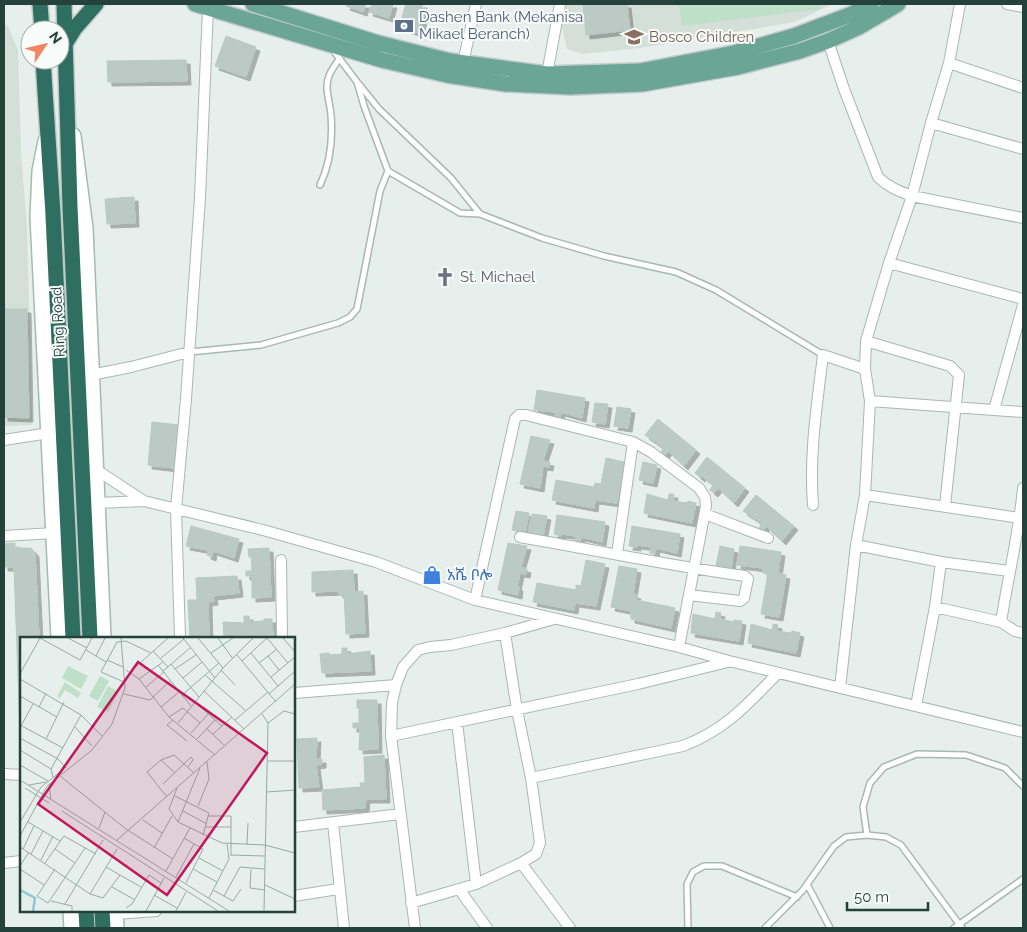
<svg xmlns="http://www.w3.org/2000/svg" width="1027" height="932" font-family="Raleway,'Noto Sans Ethiopic',sans-serif">
	<defs>
		<filter id="shadow"><feDropShadow dx="4" dy="4" stdDeviation="0" flood-color="#0004"/></filter>
	</defs>
	<rect width="100%" height="100%" fill="#e6efeb"/>
	<path fill="#d4dfda" d="M565 4H832L795 22 640 48 582 54 567 49 562 27Z
		M4 24 8 26 18 50 21 152 27 227 32 425 4 426Z"/>
	<path fill="#bfe0c8" d="M679 4H820V9L682 26Z"/>
	<path fill="#bbcac4" stroke="#b8c9c2" filter="url(#shadow)" d="M347 4H366L363 12 346 6Z
		M372 4H393L389 18 369 12Z
		M406 4H423L421 9H426L419 33 399 27Z
		M583 4H627L630 30 586 35Z
		M226 36 256 47 246 77 215 66Z
		M186 60 187 81 108 82 107 61Z
		M134 197 135 223 107 224 105 199Z
		M4 309H27L29 418 4 417Z
		M537 390 585 398 582 418 561 412 560 418H555L556 412 534 410Z
		M595 403 608 404 605 424 592 422Z
		M617 407 631 409 628 428 614 426Z
		M658 419 696 450 684 466 668 451 664 456 660 453 664 448 645 435Z
		M152 422 179 425 174 468 148 465Z
		M531 436 550 440 543 461 550 462 549 467 543 466 540 488 520 484Z
		M707 457 745 488 734 503 718 488 714 493 710 490 713 485 702 476 701 478 695 473Z
		M606 458 624 462 617 503 595 500 594 508 552 500 556 480 594 487 595 483 601 484Z
		M643 462 657 465 653 483 639 480Z
		M647 494 668 500 669 494H674L673 501 687 503 688 501 696 503 692 523 644 513Z
		M756 495 794 526 782 541 766 526 762 531 759 528 762 523 743 511Z
		M516 511 529 513 525 533 512 530Z
		M532 514 547 516 543 536 528 533Z
		M557 515 605 522 602 542 581 537 580 543 575 542 576 536 562 534 561 536 554 534Z
		M191 526 239 539 234 558 213 551 212 557 207 555 208 550 186 546Z
		M632 526 680 534 677 553 656 548 655 554 650 553 651 547 637 545V547L629 546Z
		M15 543V548H31L35 553 39 638H21V760L14 567H4V544Z
		M508 543 527 546 521 567 527 569 526 574 520 573 517 587H519L518 595 498 590Z
		M720 546 734 549 731 568 716 566Z
		M740 546 781 552 778 573 786 575 779 617 761 614 768 574 763 573V568L737 565Z
		M269 548 271 597 252 598V576H246V571H252L251 556 249 557 248 549Z
		M586 560 605 564 596 606 575 603 574 610 533 602 537 583 576 590V585L581 586Z
		M619 566 637 569 633 594 637 595 636 600 675 608 671 628 631 619V611L611 607Z
		M353 570 354 592 363 591 365 633 346 634 344 594H339L338 591 312 592V572Z
		M237 576 239 593 213 596 214 601 208 602 209 638H190L188 600H197L196 578Z
		M716 612 721 613 720 619 734 622V620L742 621 739 641 691 633 693 614 715 619Z
		M244 616H249L250 622 264 621V619H272L273 638H224L223 622 244 623Z
		M751 624 772 630 773 624 778 625 777 631 791 633 792 631 800 633 796 653 748 643Z
		M342 648H347V654L370 651 371 671 322 673 320 654 329 653V655L342 654Z
		M357 700H377L378 749 359 750 360 728H353V723H359V708H357Z
		M317 738 316 759H322V764L316 765 319 787 299 788 297 739Z
		M384 755 386 799H366L365 808 323 810 322 790 361 787 360 783H365L364 757Z"/>
	<g fill="none" stroke-linecap="round" stroke-linejoin="round">
		<g stroke="#a8b8b2" stroke-width="8">
			<path id="lane" d="M358 83 379 109 451 178 480 214
				M388 171 460 213 480 214 542 238 604 256 676 272 716 290 823 355
				M320 185C331 162 333 140 331 115 330 102 324 88 329 76 331 70 336 64 339 59
				M190 352 261 345 338 323 350 317 357 309 380 191 388 171 364 106 357 82 333 50
				M867 835 863 807 870 783 884 767 917 754 966 755 1005 768 1023 786
				M807 884 830 928
				M688 928 687 884 693 872 704 866H722L797 897
				M765 928 803 890 834 846 846 837 867 835 886 837 901 845 962 928
				M954 928 1023 879"/>
		</g>
		<g stroke="#a8b8b2" stroke-width="12">
			<path id="street" d="M1007 4 1023 7
				M828 41 844 89 878 177C888 187 899 191 912 196L1023 218
				M463 63 476 4
				M949 63 1023 88
				M547 74 560 4
				M931 123 1023 149
				M889 263 1023 299
				M866 341 950 366 959 375 945 506
				M91 375 131 367 189 352
				M870 401 1023 412
				M994 410 1023 305
				M4 440 49 433
				M95 469 144 501
				M865 495 1020 518
				M97 503 144 501 263 530 376 562 475 600 679 647 729 661 1023 732
				M813 505C809 454 817 405 823 355L865 369
				M705 514 768 538
				M4 536 54 533
				M520 537C595 550 670 566 745 576L748 579 744 598 740 601 689 595
				M856 545 941 562 1009 571
				M617 554 633 442
				M281 560 282 638
				M475 600 515 419 519 415H526L633 442 651 452 699 488 705 497 706 506 679 647
				M935 607 1001 622 1015 631 1023 633
				M1001 622C1008 577 1019 533 1023 488
				M180 638 176 509 186 399 200 198 208 8
				M840 688 856 545 865 495 870 401 865 369 866 341 889 263 912 196 931 123 949 63 960 4
				M294 693 396 685
				M916 706 935 607 941 562
				M457 722 476 884
				M391 736 638 684 728 662
				M4 774 21 775
				M531 778 683 746C725 730 747 705 778 673
				M333 823 344 928
				M294 827 400 814
				M4 863 21 861
				M521 863 570 928
				M459 889 487 928
				M294 896 338 889
				M411 903 476 884 521 863 536 854 540 843 531 778 517 710 505 633
				M115 914 156 911
				M415 928 391 736 392 703 396 685 403 667 418 650 430 647 451 645 505 633 554 619"/>
		</g>
		<g stroke="#a4bbb3" stroke-width="18">
			<path id="secondary" d="M73 136 85 228 103 638
				M46 141 40 171 38 217 59 638
				M71 911 72 928
				M115 911 116 928"/>
		</g>
		<g stroke="#c2cac8" stroke-width="18">
			<path id="primary" d="M195 4 382 60 447 75 506 84 570 87 642 84 738 67 800 51 828 41 859 27 898 4
				M253 4 378 43 450 61 547 74 640 71 734 53 794 36 852 14 871 4"/>
		</g>
		<g stroke="#c2cac8" stroke-width="18">
			<path id="highway" d="M40 4 42 30
				M64 4 70 207 90 638
				M65 44 75 28 96 4
				M43 60 53 214 73 638
				M86 911 87 928
				M102 911 103 928"/>
		</g>
		<use href="#lane" stroke="#fff" stroke-width="5"/>
		<use href="#street" stroke="#fff" stroke-width="10"/>
		<use href="#secondary" stroke="#fff" stroke-width="15"/>
		<use href="#primary" stroke="#6aa596" stroke-width="15"/>
		<use href="#highway" stroke="#2f6f62" stroke-width="15"/>
	</g>
	<defs>
		<g id="bank-bare" transform="scale(1.5)"><path d="M-6-4H6V4H-6ZM0-2.3a2.3 2.3 0 1 0 0 4.6a2.3 2.3 0 1 0 0-4.6Z" fill="#5c6f8a" stroke="#f7fbf9" stroke-width="2.5" paint-order="stroke"/></g>
		<g id="school-bare" transform="scale(1.5)"><path d="M0-5L7-2L0 1L-7-2ZM-4 1L0 2.5L4 1V4Q0 6-4 4Z" fill="#8d6e63" stroke="#f7fbf9" stroke-width="2.5" paint-order="stroke"/></g>
		<g id="church-bare" transform="scale(1.5)"><path d="M-1.2-6h2.4v3.5h3.3v2.4h-3.3V6h-2.4V-.1h-3.3v-2.4h3.3Z" fill="#6b7280" stroke="#f7fbf9" stroke-width="2.5" paint-order="stroke"/></g>
		<g id="shop-bare" transform="scale(1.5)"><path d="M-5-2.5h2.3a2.7 3.5 0 0 1 5.4 0H5L5.5 6h-11ZM-1.5-2.5h3a1.5 2.3 0 0 0-3 0Z" fill="#3f7fe0" stroke="#f7fbf9" stroke-width="2.5" paint-order="stroke"/></g>
	</defs>
	<g fill-rule="evenodd">
		<use href="#bank-bare" x="404" y="26"/>
		<use href="#school-bare" x="634" y="37"/>
		<use href="#church-bare" x="445" y="277"/>
		<use href="#shop-bare" x="432" y="575"/>
	</g>
	<g text-anchor="middle" dominant-baseline="central" stroke-width="4" stroke-linejoin="round" paint-order="stroke">
		<g font-size="15" fill="#4e5e75" stroke="#f7fbf9" text-anchor="start">
			<text x="419" y="17">Dashen Bank (Mekanisa<tspan x="419" dy="17">Mikael Beranch)</tspan></text>
		</g>
		<g font-size="15" fill="#785e54" stroke="#f7fbf9" text-anchor="start">
			<text x="649" y="37">Bosco Children</text>
		</g>
		<g font-size="15" fill="#5b616d" stroke="#f7fbf9" text-anchor="start">
			<text x="460" y="277">St. Michael</text>
		</g>
		<g font-size="15" fill="#24423a" stroke="#f7fbf9">
			<text transform="translate(58 322) rotate(-93)">Ring Road</text>
		</g>
		<g font-size="15" fill="#366cbe" stroke="#f7fbf9" text-anchor="start">
			<text x="447" y="575">አሼ ቦሎ</text>
		</g>
	</g>
	<g transform="translate(20 637)">
		<rect width="275" height="275" fill="#e6efeb"/>
		<path d="M48 29 68 39 61 52 42 41ZM80 39 89 44 78 64 69 59ZM45 45 61 56 58 61 45 53 40 61 37 59ZM88 49 99 55 88 75 77 70Z" fill="#bfe0c8"/>
		<path fill="none" stroke="#8ec9d4" stroke-width="2.5" d="M0 253 15 261 13 274"/>
		<path fill="none" stroke="#98aaa4" stroke-width="1" d="M20 1 60 23 72 1M48 1 67 11M163 1 195 41M178 1 203 31M198 1 213 22M247 1 268 26M263 1 275 15M66 13 86 25M133 14 148 30M191 16 213 1M231 16 258 49M217 18 256 65M76 19 85 1M248 19 259 33M141 21 164 2M87 23 103 30M222 24 247 1M239 26 257 12M151 27 179 60M138 28 171 69M155 32 176 18M106 33 119 42 149 80 195 118M201 33 215 48M111 34 148 1M143 34 170 11M0 37 20 1M185 38 225 73M251 40 275 20M163 41 182 25M0 42 61 78 31 132 33 140M119 42 143 25M104 45 81 35 97 5 106 4 131 16M126 50 144 35M184 54 224 92M104 57 130 63 150 44M249 57 275 34M162 58 199 26M0 59 37 80M175 65 202 89M19 70 26 56M141 70 159 55M242 77 248 86 244 274M61 78 82 99M149 80 163 71 180 86M153 83 147 88 167 104M215 83 248 55M158 86 203 31 233 1M248 86 264 74 275 77M0 88 43 111M1 89 13 67M55 90 72 109M187 92 205 109M171 96 189 76M193 97 212 80M0 101 38 122 46 131M26 102 44 65M177 102 195 83M0 113 31 132M141 123 155 136M247 124H275M0 128 28 144M40 139 106 192 153 222M0 143 209 274M29 147 31 163M143 147 171 120 173 123 168 130M9 148 26 145M5 151 29 166M157 151 149 172 158 185 202 206 245 208 275 216M247 155 275 153M155 159 189 176 183 198M147 160 127 135 141 123 154 118 174 136M178 169 189 142 187 125M42 174 198 274M163 174 187 187M188 179H211V218M123 183 142 196M0 185 21 150 44 132M8 185 40 204M158 185 180 131M186 190H211M79 191 85 175M0 199 27 149 72 113 92 87 105 51 101 1M164 201 183 212 166 246M97 203 275 47M227 207 228 186M0 210 70 257 83 261 100 238M134 211 152 179M3 212 14 189M35 212 55 226M11 217 23 194M210 218 245 219M179 221 203 234M21 223 33 199M25 226 44 199 76 217M0 229 9 215M86 230 121 250M0 232 24 248M35 232 17 259 28 266 65 211M173 232 197 245M231 232 230 251 245 253M146 234 170 191M156 240 174 207M245 248 275 262M92 250 115 263M193 253 213 264 221 252M70 257 97 212M134 258 157 271M204 259 220 230 245 232M189 261 209 222 207 207M31 264 52 269V274M45 267 83 203M106 271 112 267 129 238 141 246M126 274 144 241M156 274 166 255"/>
		<path fill="#c2185b" fill-opacity="0.15" stroke="#c2185b" stroke-width="2.5" d="M118 25 247 116 147 258 18 167Z"/>
		<rect width="275" height="275" fill="none" stroke="#24423a" stroke-width="2.5"/>
	</g>
	<rect width="1027" height="932" fill="none" stroke="#24423a" stroke-width="10"/>
	<g transform="translate(45 45) rotate(55)"><circle r="24" fill="#f7fbf9" stroke="#a3b1ad"/>
	<path d="M0-4L9 19L0 12L-9 19Z" fill="#f4845f"/>
	<text y="-8" font-size="14" font-weight="bold" text-anchor="middle" fill="#24423a">N</text>
	</g>
	<path d="M847 902v8h81v-8" fill="none" stroke="#24423a" stroke-width="2.5"/>
	<text x="854" y="902" font-size="15" fill="#24423a" stroke="#f7fbf9" stroke-width="4" paint-order="stroke">50 m</text>
</svg>
